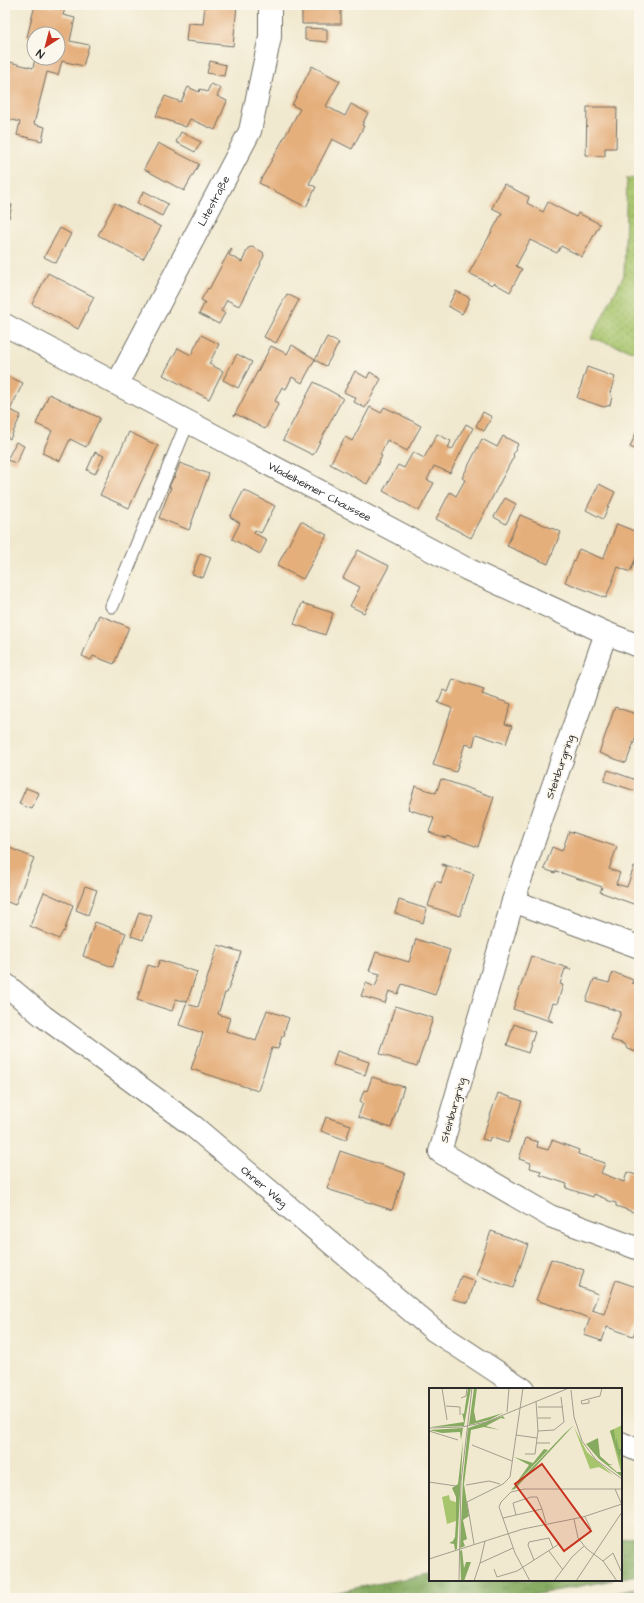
<svg xmlns="http://www.w3.org/2000/svg" width="644" height="1603" font-family="'Architects Daughter',sans-serif">
	<defs>
		<pattern id="grass-dots" width="8" height="8" patternUnits="userSpaceOnUse"><rect width="8" height="8" fill="#a7c56c"/><path d="M2 2h.1M6 6h.1" fill="none" stroke="#90a95e" stroke-width="1.8" stroke-linecap="round"/></pattern>
		<pattern id="forest-crowns" width="20" height="18" patternUnits="userSpaceOnUse"><rect width="20" height="18" fill="#85aa60"/><path d="M2 6a3 3 0 1 1 6 0M12 15a3 3 0 1 1 6 0" fill="none" stroke="#6d8b4f"/></pattern>
	</defs>
	<rect width="100%" height="100%" fill="#fbf7ec"/>
	<filter id="ink" filterUnits="userSpaceOnUse"><feTurbulence type="fractalNoise" baseFrequency=".025" numOctaves="2"/><feDisplacementMap in="SourceGraphic" scale="8" xChannelSelector="R" yChannelSelector="G"/><feConvolveMatrix kernelMatrix="1 2 1 2 8 2 1 2 1" color-interpolation-filters="sRGB"/></filter>
	<filter id="wash" filterUnits="userSpaceOnUse"><feTurbulence type="fractalNoise" baseFrequency=".012" numOctaves="4" result="noise"/><feDisplacementMap in="SourceGraphic" scale="16" xChannelSelector="R" yChannelSelector="G"/><feGaussianBlur stdDeviation="0.9" result="paint"/><feColorMatrix in="noise" values="0 0 0 0 0 0 0 0 0 0 0 0 0 0 0 0 0 1.4 0 .05"/><feComposite in="paint" operator="in"/></filter>
	<g filter="url(#wash)">
		<rect width="100%" height="100%" fill="#f1e9cf"/>
		<path fill="url(#grass-dots)" stroke="#69784c" d="M627 178 639 179V353L591 338 624 275Z"/>
		<path fill="url(#forest-crowns)" stroke="#586a46" d="M639 1535V1575L621 1578V1539Z
			M430 1574V1580H613L517 1598H313L360 1587Z
			M639 1588V1598H590Z"/>
		<g id="blocks">
			<path fill="#e5af7b" d="M35 5 52 7 55 5 63 6 65 9 63 15 75 18 70 41 89 45 83 66 62 61 58 75 47 72 34 124 45 127 42 141 17 135 20 122 5 118V83L10 62 33 68 35 58H58V34H34V39L27 37Z
				M205 5H237L233 46 186 41 188 23 203 24Z
				M302 5H341V24H302Z
				M305 28 327 29V42L305 40Z
				M210 61 226 65 224 76 207 73Z
				M312 66 340 81 326 106 345 116 351 104 368 113 362 125 364 126 352 149 332 139 309 184 316 187 306 207 259 183 300 109 292 105Z
				M211 84 221 88 217 96 227 101 215 130 190 119 186 127 156 116 165 96 181 102 188 87 199 92 200 89 207 92Z
				M587 107H617L616 148H605V156L586 155Z
				M181 132 201 142 195 152 176 142Z
				M158 143 199 164 184 191 144 169Z
				M504 184 529 197 527 203 543 212 548 202 576 217 578 213 600 224 582 257 561 246 557 253 530 240 516 266 522 269 510 292 494 283 492 285 469 273 502 213 492 208Z
				M144 191 168 204 162 216 137 203Z
				M5 203 12 205 9 218 5 217Z
				M115 203 161 227 143 259 98 235Z
				M60 228 71 234 56 263 44 257Z
				M252 247 263 252 264 256 260 263 261 264 239 306 227 300 221 311 225 313 219 324 199 314 205 302 201 300 208 288 209 289 231 248 232 249 229 255 242 262 248 248Z
				M48 273 94 297 78 329 32 304Z
				M456 291 470 298 462 314 448 306Z
				M287 294 299 300 276 343 264 337Z
				M201 335 219 344 209 364 223 371 209 399 163 375 178 348 191 355Z
				M327 337 339 343 326 366 315 360Z
				M292 345 315 359 302 383 292 377 286 389 282 387 275 401 279 403 265 429 236 414 234 416 271 346 287 354Z
				M237 354 252 362 238 388 223 380Z
				M587 367 615 377 610 393 612 397 610 405 604 407 577 398Z
				M355 371 367 378 370 372 381 379 365 408 354 402 356 398 344 392Z
				M5 375 23 383 10 410 21 415 10 439 5 436Z
				M314 382 343 398 313 455 283 440Z
				M49 394 100 418 86 447 70 439 60 461 42 453 52 431 36 424Z
				M370 407 381 413 384 407 399 414H401V415L421 426 407 451 387 440 380 455 382 456 367 484 330 464 345 437 352 441Z
				M483 412 492 417 484 431 476 426Z
				M466 424 473 428 460 454 450 473 434 466 427 480 434 483 419 511 383 491 398 465 404 468 413 452 424 458 437 434 451 441 448 448 452 450Z
				M639 426V451L630 447Z
				M129 432 158 446 129 508 100 495Z
				M503 436 518 444 513 455 514 456 471 538 436 519 450 492 456 496 465 480 462 478 482 439 497 447Z
				M16 442 24 446 16 463 7 460Z
				M95 452 104 456 95 474 87 470Z
				M180 463 209 474 189 530 159 518 171 487H169L173 478H174Z
				M599 484 615 492 603 519 586 510Z
				M244 490 275 506 261 533 255 530 254 533 267 540 260 554 232 539 240 523 230 517Z
				M505 498 516 504 506 524 494 517Z
				M520 515 561 532 548 564 507 546Z
				M301 521 327 535 303 579 277 566Z
				M617 524 639 533V550L630 572 618 567 606 598 565 582 579 549 603 559Z
				M358 550 389 566 364 613 350 606 360 587 343 578Z
				M200 553 211 557 203 578 192 574Z
				M302 603 333 613 325 635 294 624Z
				M99 615 129 627 114 664 93 656 91 660 82 656Z
				M453 679 484 689 482 694 511 704 505 724 512 726 506 744 476 734 473 746 465 744 456 772 433 765 452 708 438 703 443 690 448 692Z
				M615 707 639 715V738L636 737 626 763 599 753Z
				M608 770 639 781V792L604 781Z
				M441 779 494 797 478 847 447 836 446 838 429 832 434 818 408 809 415 786 436 793Z
				M26 788 39 793 32 809 19 804Z
				M569 831 617 847 609 869 620 873 616 884 627 887 634 867 639 869V906L600 892 602 887 556 871 555 873 544 869 552 847 562 851Z
				M5 846 34 858 15 905 5 901Z
				M442 864 474 874 460 916 428 906 436 881 441 883 447 867 442 865Z
				M85 886 97 890 88 915 76 910Z
				M44 892 73 905 64 932 63 931 59 939 30 926Z
				M399 900 427 909 423 923 395 913Z
				M139 912 152 916 143 940 131 936Z
				M95 922 126 933 113 967 83 956Z
				M416 939 450 950 435 995 402 984 398 994 389 991 385 1003 361 996 366 983 375 987 380 974 369 971 376 952 409 962Z
				M218 945 241 952 227 993H225L218 1014 230 1018 226 1031 256 1041 267 1010 289 1018 284 1032H285L284 1036H282L278 1049 272 1048 258 1091 191 1069 203 1033 179 1025 186 1004 198 1007Z
				M531 956 571 969H565L560 984 563 985 557 1004 553 1003 548 1018 553 1022 513 1009Z
				M160 960 197 972 187 1002 176 999 172 1011 137 1000 148 965 157 968Z
				M613 972 633 980 632 983 639 985 638 1009H639V1053L627 1049 625 1044 611 1040 621 1012 586 1001 594 979 609 983Z
				M395 1006 433 1018 417 1066 380 1054Z
				M514 1024 535 1032 528 1053 507 1045Z
				M337 1051 369 1062 365 1075 333 1065Z
				M372 1077 404 1087 391 1128 358 1117 363 1103 360 1101 364 1090 367 1091Z
				M498 1093 522 1101 508 1143 490 1137 489 1141 482 1139Z
				M326 1117 351 1125 346 1140 321 1131Z
				M526 1138 538 1142 537 1147 548 1150 552 1140 579 1150 578 1154 605 1163 601 1173 624 1182 627 1172 639 1176V1214L616 1206V1203L606 1200V1199L594 1194 593 1197 566 1188 567 1184 540 1175 541 1171 530 1168 531 1163 519 1159Z
				M340 1151 405 1173 392 1210 327 1189Z
				M491 1231 528 1244 513 1288 476 1275Z
				M551 1259 584 1270 579 1287 598 1294 592 1310 604 1314 616 1280 639 1288V1322L633 1336 607 1327 602 1341 584 1335 590 1318 536 1300Z
				M461 1276 475 1281 468 1303 453 1299Z"/>
		</g>
	</g>
	<g filter="url(#ink)">
		<use href="#blocks" fill-opacity="0" stroke="#706e64" stroke-width="1"/>
		<g fill="none" stroke-linecap="round" stroke-linejoin="round">
			<g stroke="#706e64" stroke-width="15">
				<path id="service" d="M112 606 188 421"/>
			</g>
			<g stroke="#706e64" stroke-width="24">
				<g id="minor">
					<path id="s1" d="M5 325 467 569 606 633 639 646"/>
					<path id="s2" d="M117 384 250 131 270 37V5"/>
					<path d="M606 633 513 901 639 947"/>
					<path d="M513 901 440 1152 550 1216 639 1249"/>
					<path id="s3" d="M5 984 43 1016 193 1126 435 1331 523 1389"/>
					<path d="M621 1443 639 1451"/>
				</g>
			</g>
			<use href="#service" stroke="#fff" stroke-width="13"/>
			<use href="#minor" stroke="#fff" stroke-width="22"/>
		</g>
	</g>
	<g text-anchor="middle" dominant-baseline="central" stroke-width="3.5" stroke-linejoin="round" paint-order="stroke">
		<g font-size="11" fill="#2b2b2b" stroke="#fbf7ec">
			<text stroke="none"><textPath href="#s2" startOffset="207">Litestraße</textPath></text>
			<text stroke="none"><textPath href="#s1" startOffset="356">Wadelheimer Chaussee</textPath></text>
			<text transform="translate(560 767) rotate(-71)">Steinburgring</text>
			<text transform="translate(453 1110) rotate(-74)">Steinburgring</text>
			<text stroke="none"><textPath href="#s3" startOffset="329">Ohner Weg</textPath></text>
		</g>
	</g>
	<g transform="translate(429 1388)">
		<rect width="193" height="193" fill="#f1e9cf"/>
		<path d="M193 37V88L181 43ZM145 39 158 64 184 87 170 79 161 81ZM20 107 21 112 29 115 27 133 18 136 13 109Z" fill="#a7c56c"/>
		<path d="M39 0H42L35 38 2 39 35 34 33 25 35 26ZM45 0H48L45 23 47 33 74 25 60 32 40 37ZM74 28 76 31 72 30 57 38 71 42 55 39 42 42 35 96 40 128 34 132 38 151 34 153 36 158 31 160 34 90 39 40ZM145 37 86 101 82 102 136 45ZM34 40 32 52 31 44 13 45 0 42ZM185 41 187 56V49L190 61H193L191 69 193 79 181 43ZM169 50 171 68 180 76H184L180 77 188 84H193V80V89L170 71 157 56ZM34 52 28 161 26 162 25 156 20 155 24 153 26 149 27 133V109L23 100 29 96ZM115 61 119 62 85 98 100 77 85 69 104 75ZM33 162 35 180 37 174H42L35 193H32L31 163Z" fill="#85aa60"/>
		<path fill="none" stroke="#a29d8d" stroke-width="1" d="M13 0 18 32M142 2 145 29 153 53 167 72 193 91M32 10 37 8 38 0M160 12V15L153 16 152 13 171 8 173 0M17 18 31 19V27M109 19H134M78 24 80 0M109 30H122M0 40 33 39 57 34 140 0M0 43 29 52M109 43 125 42 135 34 132 9M87 47 108 50M108 55H121M43 57 83 73M96 66H106L109 43 107 13M0 94 27 98M37 97 60 93 71 96M186 101 193 117M87 127 84 115 102 109H108L113 121M156 129 162 141M74 130 113 121 117 135M145 131 149 150 158 161 174 173 188 193M56 153 51 175 84 160M45 156 38 114 74 96 81 89 94 0M120 163 134 182M0 171 94 141 154 129 193 116M105 172 99 157 100 154 120 150 124 160M174 173 184 165 192 183M65 181 68 189 88 183 130 156M30 193 32 94 43 0M45 193 51 175M101 193 86 165 70 119 72 114 82 104 95 101H193M125 193 143 169 155 158M147 193 193 124"/>
		<path fill="#c8321e" fill-opacity="0.15" stroke="#c8321e" stroke-width="2" d="M113 76 162 143 135 163 86 96Z"/>
		<rect width="193" height="193" fill="none" stroke="#2b2b2b" stroke-width="2"/>
	</g>
	<rect width="644" height="1603" fill="none" stroke="#fbf7ec" stroke-width="20"/>
	<g transform="translate(46 46) rotate(216)"><circle r="19" fill="#fbf7ec" stroke="#a8a59f"/>
	<path d="M0-3L7 15L0 10L-7 15Z" fill="#c8321e"/>
	<text y="-6" font-size="11" font-weight="bold" text-anchor="middle" fill="#2b2b2b">N</text>
	</g>
</svg>
